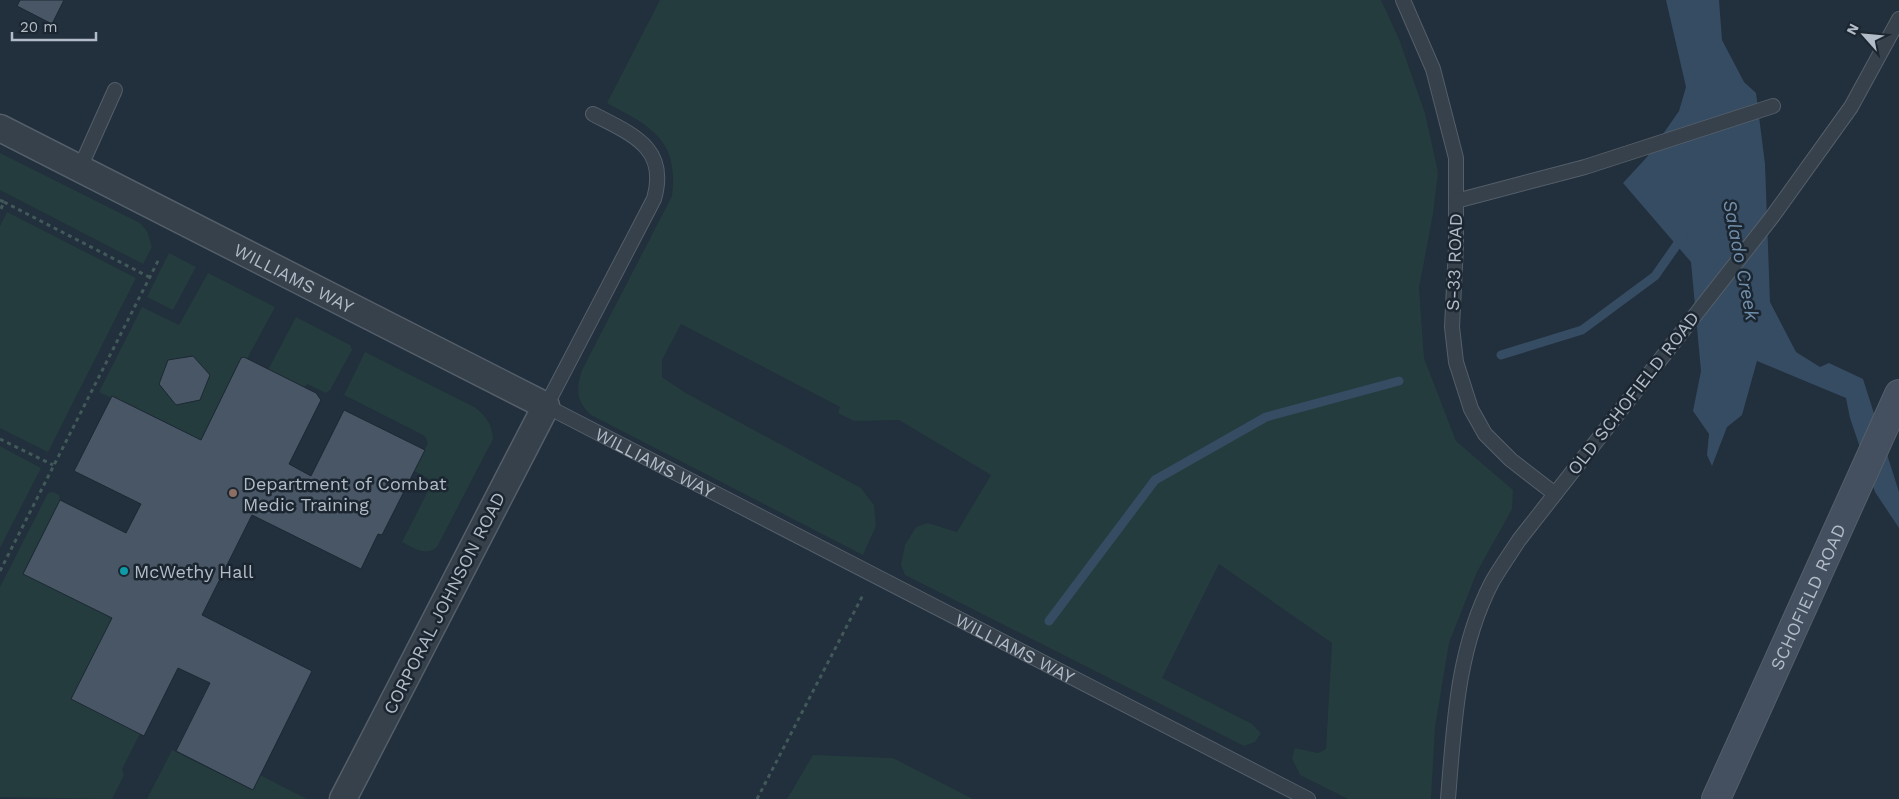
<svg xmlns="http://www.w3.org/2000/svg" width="1899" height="799" font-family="'Work Sans',sans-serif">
	<rect width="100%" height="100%" fill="#222f3c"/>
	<path fill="#243c3d" d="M660 0H1381L1399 39 1425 113 1438 172 1433 214 1419 288 1424 358 1456 441 1513 490 1512 509 1477 572 1449 643 1435 727 1431 799H1348L1300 775 1292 758 1295 748 1318 753 1326 749 1332 643 1219 564 1162 678 1252 724 1261 733 1255 742 1244 746 905 575 901 565 905 545 916 527 928 523 957 532 991 475 899 420 854 421 838 413 840 407 681 324 662 360V377L684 392 861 488 874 505 876 526 863 555 591 415C576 401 576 389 582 370L672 196C679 139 651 127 607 103Z
		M0 153 140 223 147 231 152 247 143 264 0 190Z
		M7 212 136 278 48 452 0 428V226Z
		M169 253 196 267 173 310 147 297Z
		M208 273 275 307 247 359 241 358 201 440 112 396 111 398 99 392 142 307 179 325Z
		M296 317 350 345 352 350 330 390 326 393 307 384 304 388 268 370Z
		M365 352 476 408C487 418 492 424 493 439L437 547C425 557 414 548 402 542L433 481 414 471 428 443 425 436 344 395Z
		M0 446 41 468 0 548Z
		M53 492 59 495 60 500 23 573 112 618 140 734 122 769 124 775 112 799 0 797V587L48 493Z
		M172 750 252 790 260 775 307 799H147Z
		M813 755 893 758 973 799H787Z"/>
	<path fill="#364c63" d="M1666 0H1719L1722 40 1744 82 1756 93 1765 164 1770 302 1796 352 1820 367 1829 363 1863 379 1899 492V528L1875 492 1850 418 1846 398 1757 361 1742 415 1727 427 1712 466 1707 455 1709 434 1693 411 1701 371 1691 262 1623 183 1647 157 1679 111 1686 87Z"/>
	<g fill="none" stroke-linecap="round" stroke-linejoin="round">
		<path stroke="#364c63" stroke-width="9" d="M1501 355 1582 330 1655 276 1683 236
			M1049 621 1155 480 1266 417 1399 381"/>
	</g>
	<path fill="#485665" stroke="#1d2833" d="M20 0H64L52 24 17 6Z
		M193 356 210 375 200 400 176 405 159 384 168 360Z
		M244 357 316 393 321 400 289 464 311 476 344 410 425 450 382 535 378 534 361 569 252 515 202 615 312 671 253 790 176 751 210 683 178 668 144 736 71 699 112 618 23 574 60 500 126 533 141 504 74 471 112 396 201 440 241 358Z"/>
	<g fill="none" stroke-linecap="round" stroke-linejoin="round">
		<g stroke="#545f6a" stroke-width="16">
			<g id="lane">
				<path d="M1403 0 1433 69 1456 158V246L1452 327 1456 362 1471 409 1485 434 1511 460 1555 494"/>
				<path id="s1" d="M593 114C631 134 669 147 654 199L546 406 1308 799"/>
				<path d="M80 168 115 90"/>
				<path d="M1456 201 1585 167 1773 106"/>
				<path d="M1448 799C1454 725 1457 649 1492 582 1500 568 1510 554 1519 540L1772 217 1851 107 1899 19"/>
			</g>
		</g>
		<g stroke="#545f6a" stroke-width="29">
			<g id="street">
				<path id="s2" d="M0 128 546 406 343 799"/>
			</g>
		</g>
		<g stroke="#545f6a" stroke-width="30">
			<g id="secondary">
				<path id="s3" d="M1716 799 1899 394"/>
			</g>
		</g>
		<path stroke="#42595a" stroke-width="3" stroke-dasharray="4 4" stroke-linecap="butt" d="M0 200 4 202 0 211
			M4 202 149 277
			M0 439 53 465
			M0 571 159 259
			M757 799 864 593"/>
		<use href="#lane" stroke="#36414c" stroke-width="14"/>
		<use href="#street" stroke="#36414c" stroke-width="26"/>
		<use href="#secondary" stroke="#44505f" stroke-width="28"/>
	</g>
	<circle fill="#8d6e63" stroke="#1b2631" stroke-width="2" cx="233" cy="493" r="5"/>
	<circle fill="#0f9aa8" stroke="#1b2631" stroke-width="2" cx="124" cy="571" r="5"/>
	<g text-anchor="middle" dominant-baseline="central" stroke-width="5" stroke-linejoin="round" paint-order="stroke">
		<g font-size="18" fill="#b2bcc8" stroke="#1b2631">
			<text transform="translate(1454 262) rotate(-88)">S-33 ROAD</text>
			<text stroke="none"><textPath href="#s2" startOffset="330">WILLIAMS WAY</textPath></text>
			<text transform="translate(1633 393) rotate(-52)">OLD SCHOFIELD ROAD</text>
			<text stroke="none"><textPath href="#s1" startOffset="474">WILLIAMS WAY</textPath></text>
			<text stroke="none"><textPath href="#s3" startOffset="222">SCHOFIELD ROAD</textPath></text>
			<text transform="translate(444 603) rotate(-63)">CORPORAL JOHNSON ROAD</text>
			<text stroke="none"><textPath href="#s1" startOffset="879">WILLIAMS WAY</textPath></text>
		</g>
		<g font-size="18" fill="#b2bcc8" stroke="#1b2631" text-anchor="start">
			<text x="243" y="483">Department of Combat<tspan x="243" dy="21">Medic Training</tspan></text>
			<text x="134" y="571">McWethy Hall</text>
		</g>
		<g font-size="19" font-style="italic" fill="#718fab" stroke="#1b2631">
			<text transform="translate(1741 260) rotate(79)">Salado Creek</text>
		</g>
	</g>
	<g transform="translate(1864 35) rotate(297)" stroke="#1b2631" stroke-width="4" paint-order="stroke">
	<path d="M0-4L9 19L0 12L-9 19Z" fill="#b2bcc8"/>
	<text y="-8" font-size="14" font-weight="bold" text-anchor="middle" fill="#b2bcc8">N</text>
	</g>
	<path d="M12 32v8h84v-8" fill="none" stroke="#b2bcc8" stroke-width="2.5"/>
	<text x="20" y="32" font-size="15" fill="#b2bcc8" stroke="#1b2631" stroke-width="4" paint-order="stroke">20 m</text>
</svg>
